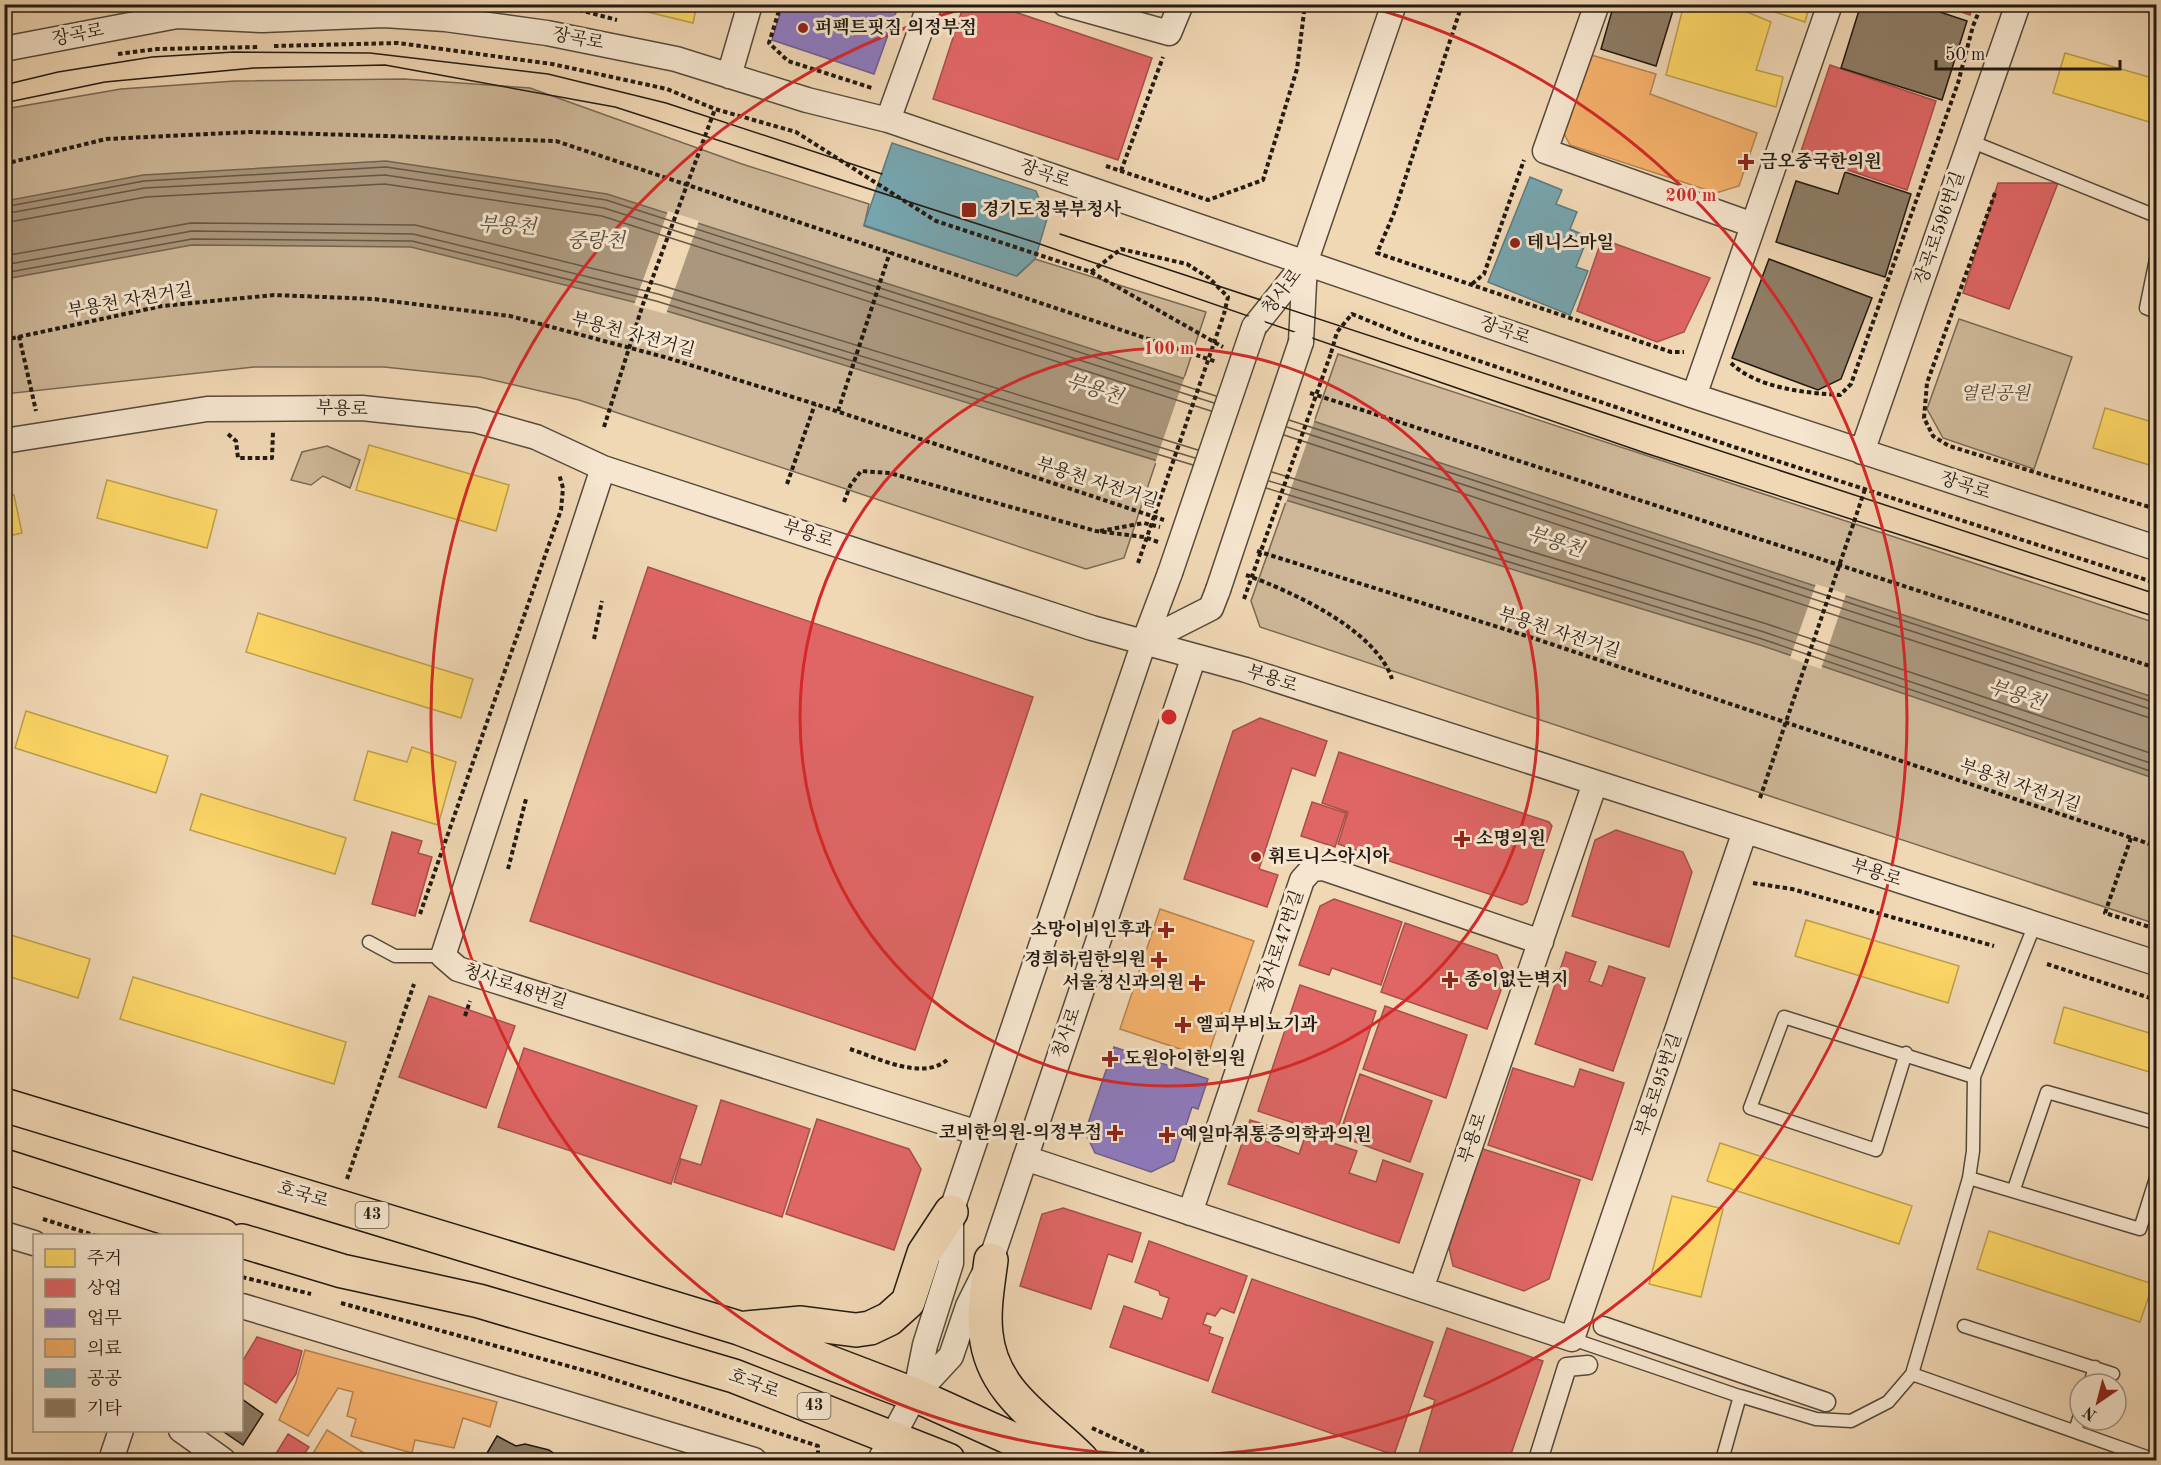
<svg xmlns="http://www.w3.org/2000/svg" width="2161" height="1465" font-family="'Old Standard TT','Noto Serif KR',serif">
	<rect width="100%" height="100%" fill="#f1d8b5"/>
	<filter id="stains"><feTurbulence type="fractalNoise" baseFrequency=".00333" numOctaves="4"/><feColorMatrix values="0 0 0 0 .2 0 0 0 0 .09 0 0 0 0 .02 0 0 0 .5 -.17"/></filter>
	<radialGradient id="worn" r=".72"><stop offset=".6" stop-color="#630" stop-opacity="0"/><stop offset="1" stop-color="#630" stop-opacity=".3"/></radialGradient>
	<path fill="#ceb899" stroke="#786955" stroke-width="1.5" d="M404 79 530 88 742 164 869 204 864 226 1017 276 1035 259 1206 312 1124 558 1086 569 579 400 480 377 384 367H254L5 394V109L121 89 235 81Z
		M1959 319 2072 357 2034 469 1943 438 1927 409Z
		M1338 354 2156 623V924L1260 627 1251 601Z
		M327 446 360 460 350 488 323 476 311 485 291 480 302 452Z"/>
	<path fill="#ab977d" stroke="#746552" stroke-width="1.5" d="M386 161 607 194 1170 374 2156 698V779L1760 645 654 307 411 247 192 245 5 279V201L143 175Z"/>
	<path fill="#f1d8b5" d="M668 211 699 221 666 314 634 305Z
		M1185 376 1315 419 1286 503 1155 463Z
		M1816 584 1846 594 1821 669 1790 658Z"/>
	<path fill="#ffd966" stroke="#bda04c" stroke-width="1.5" d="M615 4H697L693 23Z
		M1684 4H1728L1771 22 1756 70 1783 77 1776 107 1666 75Z
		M1751 4H1810L1805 22Z
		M2065 53 2156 79V124L2053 93Z
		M2105 408 2156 423V467L2093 448Z
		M369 445 509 485 496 531 356 490Z
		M107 480 217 510 207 548 97 518Z
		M14 495 22 533 4 537V497Z
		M258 613 473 679 461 718 246 652Z
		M26 711 168 756 156 793 15 748Z
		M412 747 456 762 438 825 354 800 368 751 407 762Z
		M201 794 346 838 335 874 190 830Z
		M1806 920 1959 966 1948 1003 1795 956Z
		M4 933 90 959 78 998 4 975Z
		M133 977 346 1042 334 1084 120 1019Z
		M2064 1007 2156 1035V1074L2054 1043Z
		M1720 1143 1912 1206 1899 1244 1707 1181Z
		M1672 1196 1723 1209 1701 1297 1649 1284Z
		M1989 1231 2153 1284 2140 1322 1977 1269Z"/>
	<path fill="#e06666" stroke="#a74f4c" stroke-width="1.5" d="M964 4H991L1152 58 1118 160 933 99Z
		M1939 4H1973L1970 15Z
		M1830 65 1936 101 1907 190 1800 154Z
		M1998 183H2058L2009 309 1963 293Z
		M1602 239 1710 278 1684 332 1657 342 1577 311Z
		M648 567 1033 697 915 1050 530 921Z
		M1260 718 1327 741 1315 776 1292 768 1259 869 1278 875 1267 907 1184 879 1233 731Z
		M1339 752 1549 822 1552 826 1527 902 1522 905 1338 844 1348 812 1322 803Z
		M1312 802 1346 813 1335 847 1301 836Z
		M1616 830 1683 852 1692 872 1669 947 1572 916 1595 840Z
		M392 832 422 841 418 853 432 857 415 916 372 904Z
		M1334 899 1402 922 1381 985 1332 968 1329 975 1299 965 1320 906Z
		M1405 923 1497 955 1506 976 1487 1029 1381 992Z
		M1566 952 1596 962 1589 981 1602 986 1609 966 1645 978 1613 1071 1535 1044Z
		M1300 985 1376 1011 1335 1137 1258 1111Z
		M429 996 515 1026 486 1108 399 1077Z
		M1385 1006 1467 1035 1446 1098 1363 1069Z
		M524 1048 697 1106 671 1184 498 1127Z
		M1513 1068 1574 1087 1580 1069 1624 1083 1592 1180 1488 1145Z
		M1360 1074 1432 1101 1410 1162 1339 1136Z
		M721 1100 810 1129 782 1217 674 1182 681 1159 701 1165Z
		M817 1119 909 1149 921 1169 894 1250 786 1214Z
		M1250 1120 1270 1126 1265 1141 1299 1154 1306 1134 1357 1151 1349 1173 1376 1182 1383 1160 1423 1174 1399 1243 1228 1184Z
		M1480 1148 1580 1180 1549 1279 1524 1291 1453 1266 1449 1248Z
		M1063 1208 1141 1233 1132 1262 1108 1254 1091 1309 1020 1286 1042 1214Z
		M1149 1241 1247 1276 1234 1313 1221 1308 1215 1316 1207 1313 1203 1324 1211 1327 1209 1333 1223 1338 1208 1381 1110 1347 1124 1306 1162 1319 1169 1298 1160 1295 1159 1291 1135 1282Z
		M1252 1279 1433 1342 1394 1455 1212 1392Z
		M1447 1328 1543 1361 1509 1460H1417L1435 1400 1424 1396Z
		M257 1337 302 1351 296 1374 276 1403 242 1382V1362Z
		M288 1434 309 1447 300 1460H280L274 1457Z"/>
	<path fill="#8e7cc3" stroke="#6e5f8e" stroke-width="1.5" d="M783 4H899L874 74 772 40Z
		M1114 1047 1208 1079 1198 1109 1192 1107 1174 1161 1151 1172 1095 1153 1085 1132Z"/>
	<path fill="#f6b26b" stroke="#b68450" stroke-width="1.5" d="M1588 54 1656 74 1650 94 1757 133 1739 186 1716 193 1570 145 1563 132Z
		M1160 909 1254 941 1228 1015 1222 1013 1207 1058 1120 1029Z
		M305 1350 497 1402 490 1427 463 1418 454 1448 415 1440 412 1453 351 1436 356 1419 347 1416 353 1392 338 1388 308 1436 279 1420 296 1382Z
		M327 1430 364 1453 359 1460H309Z"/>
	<path fill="#76a5af" stroke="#5d7b80" stroke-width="1.5" d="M892 143 1036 191 1047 219 1035 259 1016 276 864 225Z
		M1530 177 1562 190 1556 204 1577 212 1570 229 1588 237 1576 267 1588 271 1570 315 1488 282Z"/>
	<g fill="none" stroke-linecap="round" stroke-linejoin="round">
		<path stroke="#665847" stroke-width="1.5" d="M4 207 144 181 386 167 606 200 1216 396
			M4 214 145 188 385 175 604 208 1214 403
			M4 223 146 197 385 184 602 216 1211 411
			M4 256 191 223 415 225 660 285 1198 450
			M4 265 192 231 413 234 658 294 1195 458
			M4 273 192 239 412 241 656 301 1193 465
			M1289 420 2156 703
			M1287 427 2156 711
			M1284 435 2156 720
			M1272 472 1767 624 2156 755
			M1269 481 1764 632 2156 765
			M1266 488 1762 639 2156 773"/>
	</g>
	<path fill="#8e7d66" stroke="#221a11" stroke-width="1.5" d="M1614 4H1675L1656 66 1601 49Z
		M1861 4H1916L1967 21 1942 100 1841 68Z
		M1845 172 1911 194 1885 277 1776 242 1796 181 1838 194Z
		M1769 259 1872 298 1841 379 1818 390 1732 358Z
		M242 1399 263 1414 243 1445 221 1430H242Z
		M497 1436 516 1446 525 1444 549 1450 563 1460H483Z"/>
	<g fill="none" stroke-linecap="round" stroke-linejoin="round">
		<g stroke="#564a3a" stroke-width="15">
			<path id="service" d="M2146 4 2156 8
				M1970 141 2156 216
				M2156 259 2146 308 2156 312
				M369 942 395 956H443
				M1906 1053 1876 1150 1750 1108 1784 1017 1974 1077 2035 924
				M1974 1077 1973 1151 1969 1178 2140 1229 2156 1178
				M2014 1189 2047 1092 2156 1123
				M1964 1326 2113 1374
				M1572 1339 1742 1397
				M1912 1374 2155 1460
				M2090 1384 2095 1367
				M2075 1431 2080 1415
				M1722 1460 1740 1396 1816 1419 1851 1421 1888 1402 1912 1374 1969 1178"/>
		</g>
		<g stroke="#564a3a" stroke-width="21">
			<path id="pedestrian" d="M1603 1326 1826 1402
				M1538 1460 1567 1367 1588 1365"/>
		</g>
		<g stroke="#564a3a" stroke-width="27">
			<path id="minor" d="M1065 4 1169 33 1181 4
				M1597 4 1545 151 1753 225
				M4 49 177 16 262 20 384 15 445 19 547 33 676 59 807 100 888 120 1694 396 2156 548
				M729 76 750 4
				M888 120 930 4
				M1254 327 1305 263
				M1301 342 1305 263 1394 4
				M1694 396 1830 4
				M4 441 207 409 362 408 475 420 536 437 603 468 1092 628 1246 670 2156 963
				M1862 452 2018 4
				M603 468 443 956 458 969 978 1133
				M1144 642 1211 608 1218 590
				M1025 1158 1572 1339 1745 831
				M1190 1213 1302 880 1312 869 1323 868 1541 942
				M4 1234 34 1243
				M1421 1289 1595 783
				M242 1306 754 1460
				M915 1395 951 1356 968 1306 991 1260 1194 656
				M181 1430 223 1460
				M111 1460 121 1430
				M880 1460 915 1395 925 1345 951 1263V1212L1144 642 1170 573"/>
		</g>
		<g stroke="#221a11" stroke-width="36">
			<path id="primary" d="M4 1105 739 1328 915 1395 1059 1460
				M4 1166 223 1236
				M242 1241 342 1271 479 1301 734 1376 948 1460
				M991 1260C988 1284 983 1310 986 1334 992 1394 1044 1421 1082 1460
				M747 1328 801 1323 856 1330 870 1328 889 1319 908 1302 924 1253 951 1212"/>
		</g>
		<path stroke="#221a11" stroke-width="4" stroke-dasharray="4.5 3" stroke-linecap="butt" d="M557 4 617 20
			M781 4 769 43 788 61 872 88
			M1462 4 1394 213 1377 253 1671 352H1684
			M274 46 398 43 552 64 667 89 715 109 796 132 936 221 1091 272 1121 249 1187 264 1209 278 1228 297 1224 314
			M118 54 157 49 260 47
			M4 164 106 139 249 132 556 141 1217 362
			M1106 166 1208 200 1263 180 1297 69 1305 4
			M1121 171 1163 57
			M1995 193 1927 383 1924 418 1933 436 1949 446 2156 509
			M1091 272 1223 347
			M1472 284 1484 274 1524 160
			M19 336 36 411
			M4 340 162 306 274 295 374 299 510 316 668 358 815 404 1164 520
			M1331 353 1337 332 1352 314 1411 338 1737 448 2156 583
			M1731 363C1756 388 1806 393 1840 395L1851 384 1958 83 1973 26 1982 4
			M1310 393 2156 668
			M838 411 890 252
			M228 434 236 441 238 458H272L273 432
			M787 484 815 404
			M844 502 850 486 861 471 890 473 1096 531 1144 537 1158 542
			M1854 522 1865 489
			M1100 531 1144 523 1160 527
			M1257 551 1536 639 2156 846
			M1246 575C1293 592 1376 630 1392 679
			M594 639 602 601
			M2131 838 2105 913 2156 929
			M508 869 526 799
			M1753 883 1792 889 1994 946
			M420 914 561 510 563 488 559 474
			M2047 964 2156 1000
			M465 1016 470 1001
			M850 1049C878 1058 922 1081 947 1060
			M347 1179 414 984
			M43 1219 97 1236
			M242 1277 311 1294
			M341 1303 597 1374 818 1446V1460
			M1092 1428 1162 1460"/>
		<use href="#service" stroke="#f6e6cf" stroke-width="12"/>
		<use href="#pedestrian" stroke="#f6e6cf" stroke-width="18"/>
		<use href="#minor" stroke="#f6e6cf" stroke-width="24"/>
		<use href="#primary" stroke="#f1d8b5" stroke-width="33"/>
		<path stroke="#221a11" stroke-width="1.5" d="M4 85 58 72 152 57 234 52 370 53 548 74 666 103 882 174
			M4 103 105 82 254 68 385 65 615 107 1034 242 1645 453 2156 617
			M1060 234 2156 594"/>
		<g stroke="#564a3a" stroke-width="27" stroke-linecap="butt">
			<path id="minor-bridge" d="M1170 573 1254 327
				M1218 590 1301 342"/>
		</g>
		<path stroke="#221a11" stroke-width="4" stroke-dasharray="4.5 3" stroke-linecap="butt" d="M604 427 643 304 715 109
			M1138 563 1224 314
			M1244 599 1331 353
			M1760 798 1854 522"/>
		<use href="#minor-bridge" stroke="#f6e6cf" stroke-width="24"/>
	</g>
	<g fill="none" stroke="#d62828" stroke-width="3">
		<circle cx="1169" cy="717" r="369"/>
		<path d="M1366 6A738 738 0 1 1 972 6"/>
	</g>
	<g fill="#8f2418" stroke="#f6e6cf" stroke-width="2">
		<circle cx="803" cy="28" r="6"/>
		<path d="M1743 153h6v6h6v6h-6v6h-6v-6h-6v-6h6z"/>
		<rect x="961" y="202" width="16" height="16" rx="3"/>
		<circle cx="1515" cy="243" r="6"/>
		<path d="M1459 830h6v6h6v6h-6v6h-6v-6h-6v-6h6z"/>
		<circle cx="1256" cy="857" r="6"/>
		<path d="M1163 921h6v6h6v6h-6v6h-6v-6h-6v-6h6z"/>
		<path d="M1156 951h6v6h6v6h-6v6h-6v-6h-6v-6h6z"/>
		<path d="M1447 971h6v6h6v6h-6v6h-6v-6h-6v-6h6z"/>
		<path d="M1194 974h6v6h6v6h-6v6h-6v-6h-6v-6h6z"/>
		<path d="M1180 1016h6v6h6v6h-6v6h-6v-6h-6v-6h6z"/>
		<path d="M1107 1050h6v6h6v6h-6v6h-6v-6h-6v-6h6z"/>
		<path d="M1112 1124h6v6h6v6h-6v6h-6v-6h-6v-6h6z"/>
		<path d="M1164 1126h6v6h6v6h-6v6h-6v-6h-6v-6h6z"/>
	</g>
	<g text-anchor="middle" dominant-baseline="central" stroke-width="6" stroke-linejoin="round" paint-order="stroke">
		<g fill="#f6e6cf" stroke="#62574a" stroke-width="1.5">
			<rect x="355.5" y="1202" width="33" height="26" rx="4.5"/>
			<rect x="797.5" y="1393" width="33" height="26" rx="4.5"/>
		</g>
		<g font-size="16" font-weight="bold" fill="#221a11">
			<text x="372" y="1215">43</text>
			<text x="814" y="1406">43</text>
		</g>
		<g font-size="18" font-weight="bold" fill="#221a11" stroke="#f6e6cf" text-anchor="start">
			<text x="815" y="28">퍼펙트핏짐 의정부점</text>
			<text x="1760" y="162">금오중국한의원</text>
			<text x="982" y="210">경기도청북부청사</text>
			<text x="1527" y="243">테니스마일</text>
			<text x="1476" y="839">소명의원</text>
			<text x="1268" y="857">휘트니스아시아</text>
			<text x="1152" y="930" text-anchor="end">소망이비인후과</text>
			<text x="1146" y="960" text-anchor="end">경희하림한의원</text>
			<text x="1464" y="980">종이없는벽지</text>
			<text x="1184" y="983" text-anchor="end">서울정신과의원</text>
			<text x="1196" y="1025">엘피부비뇨기과</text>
			<text x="1124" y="1059">도원아이한의원</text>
			<text x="1102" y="1133" text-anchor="end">코비한의원-의정부점</text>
			<text x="1180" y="1135">예일마취통증의학과의원</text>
		</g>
		<g font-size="18" fill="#221a11" stroke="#f6e6cf">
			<text transform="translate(78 35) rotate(-11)">장곡로</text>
			<text transform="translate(578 39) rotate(11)">장곡로</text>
			<text transform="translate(1045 174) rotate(19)">장곡로</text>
			<text transform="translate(1940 228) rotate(-71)">장곡로596번길</text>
			<text transform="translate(1282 292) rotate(-52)">청사로</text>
			<text transform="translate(130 301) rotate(-10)">부용천 자전거길</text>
			<text transform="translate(1505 331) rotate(19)">장곡로</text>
			<text transform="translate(633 335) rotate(15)">부용천 자전거길</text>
			<text transform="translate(342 409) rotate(2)">부용로</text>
			<text transform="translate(1097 483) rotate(18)">부용천 자전거길</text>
			<text transform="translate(1965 486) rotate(18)">장곡로</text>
			<text transform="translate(808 534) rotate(18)">부용로</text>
			<text transform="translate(1559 633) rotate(18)">부용천 자전거길</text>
			<text transform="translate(1272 679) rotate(18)">부용로</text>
			<text transform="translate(2020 786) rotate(19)">부용천 자전거길</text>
			<text transform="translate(1876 873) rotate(18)">부용로</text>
			<text transform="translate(1281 942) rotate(-71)">청사로47번길</text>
			<text transform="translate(515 987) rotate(18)">청사로48번길</text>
			<text transform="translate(1067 1033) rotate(-71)">청사로</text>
			<text transform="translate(1659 1085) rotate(-71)">부용로95번길</text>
			<text transform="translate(1473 1138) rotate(-71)">부용로</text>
			<text transform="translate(303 1195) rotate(16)">호국로</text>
			<text transform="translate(754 1384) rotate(20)">호국로</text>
		</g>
		<g font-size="18" font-style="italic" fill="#56493a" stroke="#f6e6cf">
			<text x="1995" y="394">열린공원</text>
		</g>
		<g font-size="20" font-style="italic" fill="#594c3c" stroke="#f6e6cf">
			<text transform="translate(507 227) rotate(3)">부용천</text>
			<text x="596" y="242">중랑천</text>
			<text transform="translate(1094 390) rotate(18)">부용천</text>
			<text transform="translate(1555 543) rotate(18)">부용천</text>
			<text transform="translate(2016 696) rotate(18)">부용천</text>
		</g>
	</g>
	<circle cx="1169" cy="717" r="9" fill="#d62828" stroke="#f6e6cf" stroke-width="3"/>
	<g font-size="18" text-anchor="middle" font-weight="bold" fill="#d62828" stroke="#f6e6cf" stroke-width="6" stroke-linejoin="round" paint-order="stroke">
		<text x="1691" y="201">200 m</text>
		<text x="1169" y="354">100 m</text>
	</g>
	<rect width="2161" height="1465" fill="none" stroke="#f1d8b5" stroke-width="24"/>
	<rect x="6" y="6" width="2149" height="1453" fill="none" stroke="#221a11" stroke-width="3"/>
	<rect x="12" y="12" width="2137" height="1441" fill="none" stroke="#221a11" stroke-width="1.5"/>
	<rect x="33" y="1234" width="210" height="198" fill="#f6e6cf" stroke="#a19483" stroke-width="1.5"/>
	<rect x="45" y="1249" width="30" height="18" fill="#ffd966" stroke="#a19483" stroke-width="1.5"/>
	<text x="87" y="1264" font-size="18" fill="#221a11">주거</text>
	<rect x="45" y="1279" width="30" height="18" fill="#e06666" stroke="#a19483" stroke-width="1.5"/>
	<text x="87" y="1294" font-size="18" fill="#221a11">상업</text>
	<rect x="45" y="1309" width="30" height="18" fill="#8e7cc3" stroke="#a19483" stroke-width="1.5"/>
	<text x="87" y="1324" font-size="18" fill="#221a11">업무</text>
	<rect x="45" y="1339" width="30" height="18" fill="#f6b26b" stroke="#a19483" stroke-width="1.5"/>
	<text x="87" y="1354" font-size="18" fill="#221a11">의료</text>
	<rect x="45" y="1369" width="30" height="18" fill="#76a5af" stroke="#a19483" stroke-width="1.5"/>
	<text x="87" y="1384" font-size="18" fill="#221a11">공공</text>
	<rect x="45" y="1399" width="30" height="18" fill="#8e7d66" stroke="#a19483" stroke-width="1.5"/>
	<text x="87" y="1414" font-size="18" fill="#221a11">기타</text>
	<g transform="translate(2098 1402) rotate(215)"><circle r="28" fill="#f6e6cf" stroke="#a19483" stroke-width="1.5"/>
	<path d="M0-4.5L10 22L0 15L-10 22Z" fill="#8f2418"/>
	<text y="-9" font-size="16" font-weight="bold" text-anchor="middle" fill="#221a11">N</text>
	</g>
	<path d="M1936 60v9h184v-9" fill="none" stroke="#221a11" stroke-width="3"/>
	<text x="1945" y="60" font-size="18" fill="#221a11" stroke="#f6e6cf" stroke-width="4.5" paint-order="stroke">50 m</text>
	<rect width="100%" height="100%" filter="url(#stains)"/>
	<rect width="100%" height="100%" fill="url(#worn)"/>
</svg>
